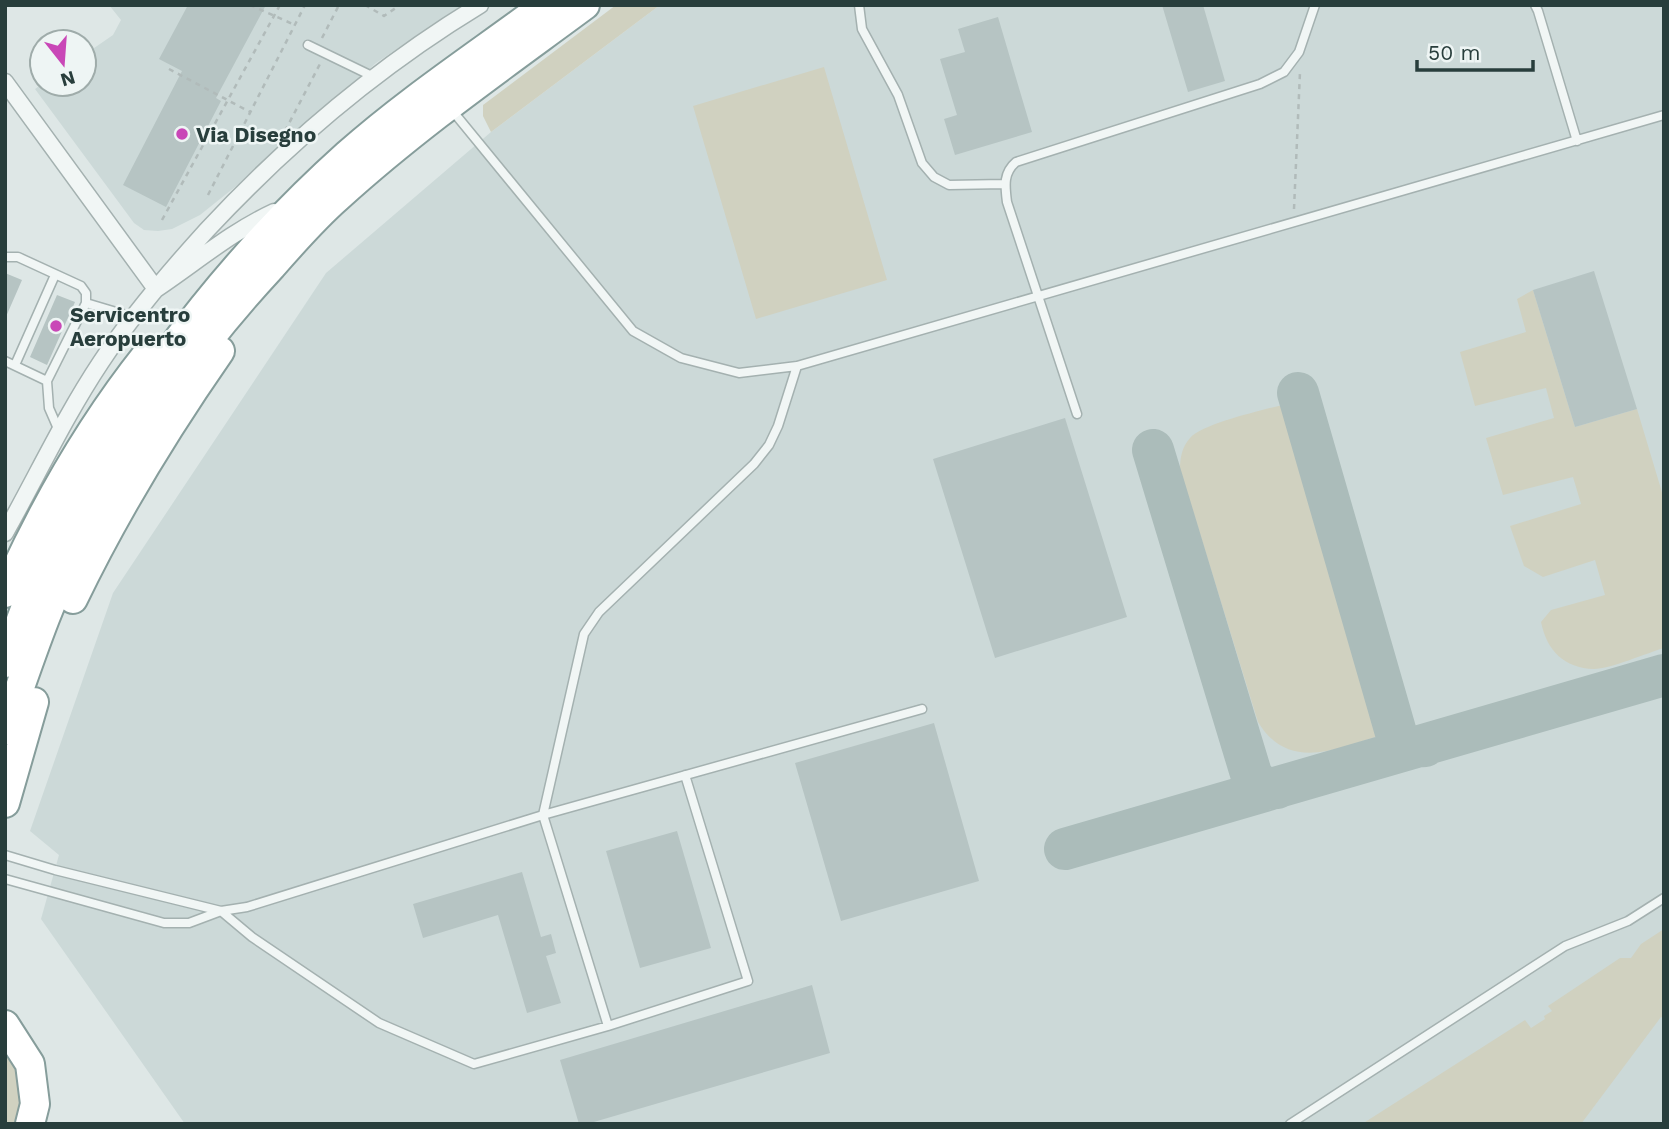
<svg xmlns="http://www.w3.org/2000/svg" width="1669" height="1129" font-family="'Work Sans',sans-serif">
	<rect width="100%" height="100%" fill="#dee7e6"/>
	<path fill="#ccd9d8" d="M109 5H462L376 63 245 179 200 215 172 229 158 231 144 230 134 223 35 89 42 84H84V55L113 35 121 20Z
		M660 5H1664V1124H185L41 919 59 855 30 831 113 593 326 273 491 132Z"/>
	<path fill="#d0d1c0" d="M616 5H660L491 132 483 116V105Z
		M824 67 887 280 756 319 693 106Z
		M1533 290 1575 427 1637 409 1664 499V648C1647 653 1610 669 1594 669 1564 668 1547 651 1541 622L1551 610 1605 595 1595 560 1543 577 1524 566 1510 526 1581 504 1573 477 1503 495 1486 438 1554 418 1546 388 1475 406 1460 352 1526 332 1517 299Z
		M1286 404 1382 735C1337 748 1289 773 1258 722L1180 469C1180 458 1182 447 1190 438 1204 423 1264 410 1286 404Z
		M1664 929V1019L1661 1017 1581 1124H1362L1525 1020 1531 1028 1545 1019 1544 1016 1552 1011 1548 1006 1620 958H1631L1641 944Z
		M5 1044C24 1078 26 1086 18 1124H5Z"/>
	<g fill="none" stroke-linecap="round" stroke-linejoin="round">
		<path stroke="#abbcba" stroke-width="42" d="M1298 393 1396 733C1402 746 1412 747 1425 746
			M1153 450 1252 777 1264 789 1277 788
			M1065 849 1664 675"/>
	</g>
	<path fill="#b6c4c3" d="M188 5H266L216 98 221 101 166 207 123 185 182 71 159 59Z
		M1162 5H1203L1225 81 1188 92Z
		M998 17 1032 132 955 155 944 119 957 115 940 59 965 52 958 29Z
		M1594 271 1637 409 1575 427 1533 290Z
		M5 273 22 280 5 319Z
		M57 295 75 302 47 365 30 357Z
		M1065 418 1127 617 995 658 933 459Z
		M934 723 979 881 841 921 795 763Z
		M677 831 711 948 640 968 606 851Z
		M522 872 541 937 551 934 556 953 546 956 561 1003 527 1013 498 915 423 938 413 904Z
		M812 985 830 1053 587 1124H579L560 1060Z"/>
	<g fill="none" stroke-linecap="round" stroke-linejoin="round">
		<g stroke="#a4b1b0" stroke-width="11">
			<path id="lane" d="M859 5 862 29 898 95 922 163 934 177 949 185 1004 184
				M1535 5 1538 11 1577 141
				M308 45 374 77
				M451 109 633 331 681 358 739 373 797 366 1664 115
				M5 257H18L81 286 86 293V303L47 381 49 408 59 431
				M86 303 133 317
				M5 361 47 381
				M15 365 55 275
				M1077 414 1007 202C1005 186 1003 173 1016 162L1260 84 1284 72 1299 52 1315 5
				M5 855 55 870 221 911 247 907 543 815 922 709
				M5 879 164 923H189L221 911 252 937 379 1023 474 1064 608 1026 748 981 685 775
				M608 1026 543 815 584 634 599 612 754 464 769 445 778 426 797 366
				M1290 1124 1565 946 1628 921 1664 898"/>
		</g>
		<g stroke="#a4b1b0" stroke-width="19">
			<path id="street" d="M5 82 156 289C195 263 231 232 274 212
				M5 533C37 476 65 416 101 362 132 315 169 272 207 230 288 143 378 67 480 5"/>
		</g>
		<g stroke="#869d9b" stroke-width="32">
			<path id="highway" d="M5 593C44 506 89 427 148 353
				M73 599C115 512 165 430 220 351
				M5 663C15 637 24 610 35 584 101 426 220 269 347 155 409 100 479 54 545 5
				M5 730C28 665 49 599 81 538 132 438 196 348 272 266 293 242 314 218 338 197 415 127 501 67 585 5
				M5 803 34 702
				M5 1025 30 1064 35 1104 30 1124"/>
		</g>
		<path stroke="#b1bbba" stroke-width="2.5" stroke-dasharray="5 5" stroke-linecap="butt" d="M250 5 295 25
			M365 5 384 16 400 5
			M322 38 339 5
			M169 69 250 112
			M285 131 321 62
			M208 195 305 5
			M1294 209 1300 72
			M162 220 280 5"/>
		<use href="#lane" stroke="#f1f6f5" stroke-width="8"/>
		<use href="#street" stroke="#f1f6f5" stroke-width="16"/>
		<use href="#highway" stroke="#fff" stroke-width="28"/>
	</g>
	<g fill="#c947b7" stroke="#eef5f4" stroke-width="2.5">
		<circle cx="182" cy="134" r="7"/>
		<circle cx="56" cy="326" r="7"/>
	</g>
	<g text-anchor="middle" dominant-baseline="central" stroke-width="5" stroke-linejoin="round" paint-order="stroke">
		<g font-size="21" font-weight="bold" fill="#283e3c" stroke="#eef5f4" text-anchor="start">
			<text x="196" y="134">Via Disegno</text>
			<text x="70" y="314">Servicentro<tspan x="70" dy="24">Aeropuerto</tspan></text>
		</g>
	</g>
	<rect width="1669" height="1129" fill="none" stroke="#283e3c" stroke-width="14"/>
	<g transform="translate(63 63) rotate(163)"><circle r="33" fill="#eef5f4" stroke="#9facaa" stroke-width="2"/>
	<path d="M0-5L12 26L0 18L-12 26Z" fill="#c947b7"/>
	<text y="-10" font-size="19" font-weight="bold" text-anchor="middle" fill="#283e3c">N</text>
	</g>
	<path d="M1417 60v10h116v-10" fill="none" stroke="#283e3c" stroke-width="3.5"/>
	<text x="1428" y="60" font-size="21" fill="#283e3c" stroke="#eef5f4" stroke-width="5" paint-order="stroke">50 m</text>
</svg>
